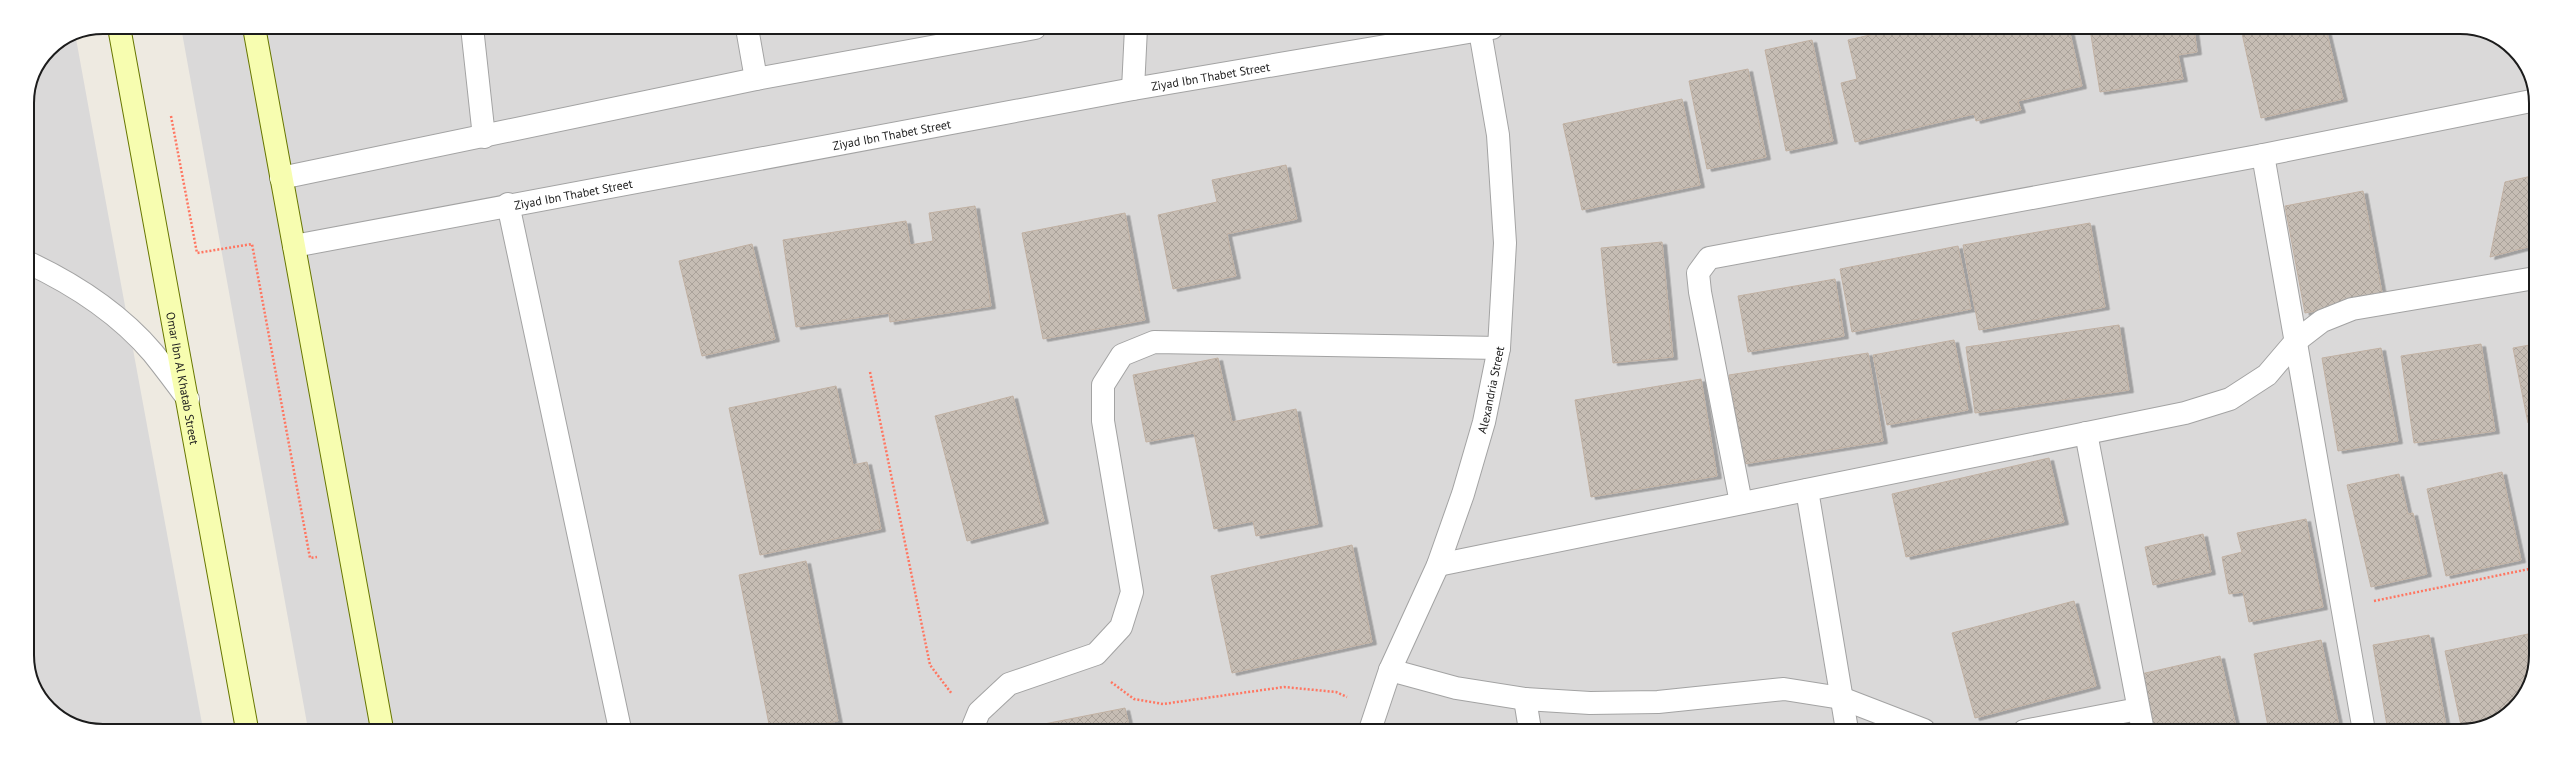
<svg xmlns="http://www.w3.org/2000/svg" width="2563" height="758" font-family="'PT Sans',sans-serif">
	<defs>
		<pattern id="building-cross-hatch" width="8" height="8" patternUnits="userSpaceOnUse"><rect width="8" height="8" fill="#c6bdb4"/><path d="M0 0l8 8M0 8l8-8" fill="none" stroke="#aaa29a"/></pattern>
		<filter id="shadow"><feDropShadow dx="4.5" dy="2.5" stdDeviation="0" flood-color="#0004"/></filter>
	</defs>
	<rect width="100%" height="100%" fill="#eeeae1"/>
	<path fill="#dad9d9" d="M181 27 2479 30 2517 53 2536 98 2533 674 2506 715 2460 731 308 729Z
		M75 33 97 154 203 729 84 728 46 705 27 660V103L33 74 49 49Z"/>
	<path fill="url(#building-cross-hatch)" stroke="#c1b1a3" filter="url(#shadow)" d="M1896 29H2069L2082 86 2018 101 2021 110 1976 121 1974 114 1855 142 1841 83 1857 79 1848 40Z
		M2090 29H2194L2197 52 2178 55 2183 79 2100 92Z
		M2241 29H2326L2343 99 2261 118Z
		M1812 40 1833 141 1786 151 1765 50Z
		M1748 69 1766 157 1707 169 1689 81Z
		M1682 99 1700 185 1582 210 1563 124Z
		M1286 165 1297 219 1227 234 1236 276 1173 289 1158 215 1217 202 1212 180Z
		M2536 175 2535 245 2490 257 2505 182Z
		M2363 191 2383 298 2305 313 2285 206Z
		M975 206 991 306 890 322 889 313 796 327 783 240 906 221 910 245 933 241 929 213Z
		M1125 213 1145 320 1043 339 1022 233Z
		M2090 223 2105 307 1979 330 1963 245Z
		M1662 242 1673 357 1613 363 1601 248Z
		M752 244 775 339 702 356 679 261Z
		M1958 246 1971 309 1852 332 1840 269Z
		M1835 279 1844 336 1748 352 1738 296Z
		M2119 325 2129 390 1975 413 1966 347Z
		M1954 340 1968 410 1887 425 1873 355Z
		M2481 344 2495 431 2414 443 2401 356Z
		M2535 344 2534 421 2528 423 2513 348Z
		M2381 348 2398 441 2338 451 2322 358Z
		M1868 353 1883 441 1744 464 1729 375Z
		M1218 358 1232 422 1296 409 1318 524 1256 536 1253 521 1214 529 1194 433 1146 442 1133 375Z
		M1701 379 1717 476 1591 497 1575 400Z
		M836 386 853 465 867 462 881 529 760 555 729 408Z
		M1013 396 1044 521 967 541 935 416Z
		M2049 458 2064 522 1906 557 1892 494Z
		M2502 472 2521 560 2446 576 2427 489Z
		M2399 474 2408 514 2413 513 2427 574 2371 587 2347 485Z
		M2306 519 2323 607 2249 622 2243 592 2229 594 2222 557 2242 552 2237 533Z
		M2203 534 2211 572 2153 585 2145 547Z
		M1352 545 1372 642 1232 673 1211 576Z
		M806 561 838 721 806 727V729H770L739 575Z
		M2074 601 2096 686 1975 718 1952 633Z
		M2528 634 2534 659 2533 674 2506 715 2462 730 2445 651Z
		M2429 635 2447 731H2388L2373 645Z
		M2321 640 2340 731H2269L2254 654Z
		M2220 656 2237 731H2154L2141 674Z
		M1125 708 1130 730 1019 729Z"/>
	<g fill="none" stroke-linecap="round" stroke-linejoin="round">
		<g stroke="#a3a3a3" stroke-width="24">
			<g id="street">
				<path d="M472 27 484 137"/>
				<path d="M747 28 756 79"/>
				<path d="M1133 89 1136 28"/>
				<path d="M2263 155 2364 731"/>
				<path d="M281 178 756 79 1035 28"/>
				<path d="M508 204 620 729"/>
				<path id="s1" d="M294 246 1133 89 1492 28"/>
				<path d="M27 262C74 284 119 313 153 353 165 368 177 384 188 399"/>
				<path d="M2086 433 2143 731"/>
				<path d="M1807 490 1847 730"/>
				<path d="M1741 503 1700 292 1698 273 1709 258 2263 155 2536 100"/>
				<path d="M1438 565 2185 413 2230 399 2267 375 2296 341 2322 321 2352 309 2535 278"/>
				<path d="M1390 670 1456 688 1525 699 1590 703 1658 702 1784 689 1841 698 1924 730"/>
				<path d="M1525 699 1530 730"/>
				<path d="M972 729 979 712 1009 684 1096 654 1121 627 1132 592 1103 421V385L1122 355 1154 342 1499 348"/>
				<path id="s2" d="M1370 730 1390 670 1438 565 1463 494 1484 422 1499 348 1505 243 1498 135 1480 31"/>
				<path d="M2024 731 2138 709"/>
			</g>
		</g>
		<g stroke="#677600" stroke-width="24">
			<g id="secondary">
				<path id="s3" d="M119 27 247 729"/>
				<path d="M254 27 382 729"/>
			</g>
		</g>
		<path stroke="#ff7661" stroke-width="2.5" stroke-dasharray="2 2" stroke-linecap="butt" d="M171 116 197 253 252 244 310 558 317 557
			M870 372 930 665 952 694
			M2374 601 2534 568
			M27 637 36 681
			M1111 682 1134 699 1163 704 1284 687 1336 692 1347 697"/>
		<use href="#street" stroke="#fff" stroke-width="22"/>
		<use href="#secondary" stroke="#f7fdb0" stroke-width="22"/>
	</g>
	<g text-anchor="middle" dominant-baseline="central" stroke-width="3.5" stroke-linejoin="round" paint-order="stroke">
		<g font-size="12" fill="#1c1c1c" stroke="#fff">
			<text stroke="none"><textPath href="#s1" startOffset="932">Ziyad Ibn Thabet Street</textPath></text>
			<text stroke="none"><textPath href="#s1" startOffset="608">Ziyad Ibn Thabet Street</textPath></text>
			<text stroke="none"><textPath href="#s1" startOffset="284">Ziyad Ibn Thabet Street</textPath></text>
			<text stroke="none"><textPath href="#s3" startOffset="357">Omar Ibn Al Khatab Street</textPath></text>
			<text stroke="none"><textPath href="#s2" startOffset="362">Alexandria Street</textPath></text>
		</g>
	</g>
	<path d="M0 0H2563V758H0ZM103 34H2460A69 69 0 0 1 2529 103V655A69 69 0 0 1 2460 724H103A69 69 0 0 1 34 655V103A69 69 0 0 1 103 34Z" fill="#fff" fill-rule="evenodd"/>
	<path fill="none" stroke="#1c1c1c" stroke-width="2" d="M103 34H2460A69 69 0 0 1 2529 103V655A69 69 0 0 1 2460 724H103A69 69 0 0 1 34 655V103A69 69 0 0 1 103 34Z"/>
</svg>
